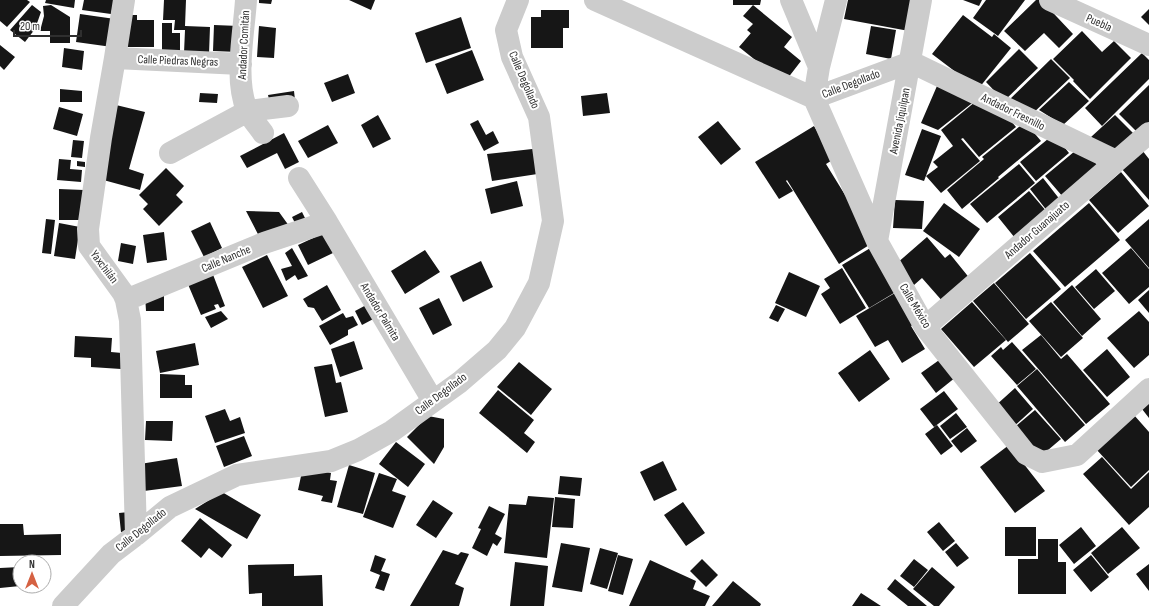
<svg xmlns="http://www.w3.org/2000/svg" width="1149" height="606" font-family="'Sofia Sans Condensed',sans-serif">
	<rect width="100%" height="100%" fill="#fff"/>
	<path fill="#161616" d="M0 0H27L30 2 7 27 0 21Z
		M46 0H75L74 8 45 3Z
		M84 0H114L111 14 82 10Z
		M164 0H186L185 26 210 27 209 54 184 53 185 30H174L175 20H163Z
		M259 0H272L271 4 259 3Z
		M349 0H375L371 10Z
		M733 0H761L760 5H733Z
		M848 0H914L909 31 844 19Z
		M963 0H982L979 6Z
		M986 0H1025L998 36 973 18Z
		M1036 0H1041L1073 34 1059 48 1044 33 1025 51 1004 31Z
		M32 5 41 12 35 29 25 42 10 30Z
		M51 5 70 17V43H50V31H40L44 16 43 6Z
		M753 5 792 37 784 47 801 61 784 83 739 47 751 33 754 36 747 30 753 24 743 16Z
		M1149 9V25L1141 17Z
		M541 10H569V28H563V48H531V17H541Z
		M80 14 115 19 112 47 76 42Z
		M125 15H137V20H154V47H125Z
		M963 15 992 37 994 34 1011 48 979 88 961 76 932 54Z
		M461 17 471 48 426 63 415 33Z
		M162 23H172V33H180V52H162Z
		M214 25 239 26 238 52 213 51Z
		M259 26 276 28 274 58 257 57Z
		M871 26 896 30 891 59 866 54Z
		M1082 31 1102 52 1114 41 1131 58 1090 99 1073 81 1074 80 1053 59Z
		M0 45 15 57 4 70 0 66Z
		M64 48 84 51 82 70 62 67Z
		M1019 49 1038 68 1004 101 986 82Z
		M472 50 484 80 447 94 435 64Z
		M1142 53 1149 60V79L1102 126 1085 108Z
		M1051 59 1070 78 1029 117 1008 101Z
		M348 74 355 93 332 102 324 83Z
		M940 79 976 100 938 130 921 123Z
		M1069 82 1089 101 1063 125 1039 110Z
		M1149 85V131L1142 137 1119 114Z
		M60 89 82 91V102H60Z
		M294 91 295 100 270 104 268 95Z
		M200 93 218 94 217 103 199 102Z
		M607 93 610 113 583 116 581 96Z
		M981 97 1000 108 1016 127 979 157 963 138 961 139 980 161 941 193 926 176 938 167 933 162 953 146 941 130Z
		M116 105 145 112 129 169 144 174 140 190 96 178Z
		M59 107 83 114 77 136 53 129Z
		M378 115 391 139 373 148 361 125Z
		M1115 115 1135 135 1112 158 1091 137Z
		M478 120 486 135 493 131 499 143 484 151 470 124Z
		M718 121 741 149 721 165 698 137Z
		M1025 122 1041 141 998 177 993 172 999 178 962 209 947 190 984 159 982 157Z
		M328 125 338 143 308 158 298 141Z
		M814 126 834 159 826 164 874 242 839 264 787 180 786 181 793 191 779 199 755 162Z
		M922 129 941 136 924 181 905 175Z
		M284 133 299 162 285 169 277 153 247 168 240 156Z
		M1054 134 1069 153 1036 181 1020 162Z
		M73 140 84 141 82 158 71 157Z
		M1081 146 1099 167 1063 197 1045 176Z
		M541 148 544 173 492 181 487 154Z
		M1142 150 1149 159V200L1121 168Z
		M59 159 71 160 70 169 82 170 81 182 57 180Z
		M77 161 85 162V167L77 166Z
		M1019 164 1035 183 987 223 970 204Z
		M166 168 184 186 176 195 183 202 159 226 143 209 148 204 139 195Z
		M1121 172 1149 206 1118 233 1089 200Z
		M1043 178 1061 201 1048 212 1030 189Z
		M517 181 523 206 491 214 485 189Z
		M59 189 84 190 83 220H59Z
		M1029 191 1047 212 1015 238 998 217Z
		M895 200 924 201 922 229 893 228Z
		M944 203 980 229 959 257 923 231Z
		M1089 203 1120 240 1065 287 1033 251Z
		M246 211 279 212 292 230 261 240Z
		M302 212 307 222 297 227 292 217Z
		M46 219 55 220 51 254 42 253Z
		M1149 219V268L1125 240Z
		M210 222 222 248 204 257 191 231Z
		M59 223 80 227 75 259 54 256Z
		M164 232 167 260 147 263 143 235Z
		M324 233 333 253 308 265 298 245Z
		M927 237 945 258 950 254 971 280 944 303 922 278 914 285 896 264Z
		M121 243 136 246 133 264 118 261Z
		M872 247 899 290 869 308 842 265Z
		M292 248 308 276 298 280 295 275 286 281 281 269 292 266 285 253Z
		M1131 248 1149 269V287L1129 304 1102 273Z
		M425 250 440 272 405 294 391 271Z
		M1030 253 1061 289 1026 319 995 283Z
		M267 255 288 296 263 308 242 267Z
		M481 261 493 287 463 302 450 276Z
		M842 268 866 308 840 324 821 294 830 288 824 279Z
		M1096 269 1115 291 1094 309 1075 287Z
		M212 272 225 306 220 308 218 304 214 305 216 309 201 315 187 282Z
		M789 272 820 286 806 317 775 303Z
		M994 283 1029 324 1008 342 973 301Z
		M327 285 341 310 322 321 314 308 308 307 303 299Z
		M1072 285 1101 319 1082 336 1053 302Z
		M1149 290V313L1138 300Z
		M895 293 914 324 911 326 925 349 902 363 888 340 875 347 856 316Z
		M164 294V311H146L145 295Z
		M439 298 452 325 433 335 419 308Z
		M972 302 1006 340 974 367 941 329Z
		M1051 302 1083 338 1061 357 1029 321Z
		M370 303 377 317 362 325 355 311Z
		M776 305 785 309 778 322 769 318Z
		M221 311 228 319 211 328 205 317Z
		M1139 311 1149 322V355L1134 368 1107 338Z
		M343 313 346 318 353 316 358 325 348 330V335L330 345 319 326Z
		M1041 335 1061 359 1067 354 1110 404 1086 424 1022 350Z
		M75 336 112 338 111 352 122 353 121 369 91 367V358L74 357Z
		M354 341 363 369 340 377 331 349Z
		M1012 342 1036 369 1017 385 991 356 1001 347 1003 350Z
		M195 343 199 365 160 373 156 351Z
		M1107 349 1130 377 1107 397 1083 370Z
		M870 350 890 379 859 402 838 373Z
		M942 358 956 377 936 393 921 373Z
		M519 362 552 389 531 415 497 387Z
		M332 364 336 383 341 382 348 412 325 417 314 367Z
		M1037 369 1085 425 1065 442 1017 386Z
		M160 374 185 375V385H192V398H160Z
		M1015 388 1033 409 1012 428 994 407Z
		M498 390 534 420 524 433 535 442 527 453 479 413Z
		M944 391 958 409 934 427 920 409Z
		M1149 403V418L1142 409Z
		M225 409 230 421 240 417 245 433 215 443 205 416Z
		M1035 410 1061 439 1041 456 1016 426Z
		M956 413 967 427 950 439 940 426Z
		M1134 415 1149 432V470L1131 487 1096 449Z
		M428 416 444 419V447L434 464 407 437Z
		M146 421H173L172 441 145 440Z
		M937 425 953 446 941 455 925 434Z
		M967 428 977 441 961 453 951 441Z
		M244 436 252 456 224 467 216 446Z
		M396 442 425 464 408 487 379 464Z
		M1009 445 1045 491 1015 513 980 467Z
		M1102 457 1131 489 1149 472V507L1129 525 1083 474Z
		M177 458 182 486 144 491 140 464Z
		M663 461 677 490 654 501 640 472Z
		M349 465 375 473 363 514 337 507Z
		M303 467 331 473 330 480 337 481 332 503 321 501 323 496 298 490Z
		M379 473 397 479 392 491 406 496 393 528 363 517Z
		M560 476 582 478 580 496 558 494Z
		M222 492 261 515 247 539 195 509Z
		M528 496 554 498 547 558 504 553 509 504 526 505Z
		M555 497 575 499 573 528 552 527Z
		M433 500 453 513 436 538 416 525Z
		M683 502 705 533 686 546 664 515Z
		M489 506 505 514 495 534 502 538 497 546 493 543 487 556 472 548 481 529 478 528Z
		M129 512 130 531 121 532 119 513Z
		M200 518 232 545 222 558 209 548 201 558 181 541Z
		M939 522 955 541 943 551 927 532Z
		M0 524H23L24 535 61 534V555L0 556Z
		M1005 527H1036V556H1005Z
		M1081 527 1096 546 1074 564 1059 545Z
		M1122 527 1140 548 1108 574 1091 553Z
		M1038 539H1058V562H1066V594H1018V559H1038Z
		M561 543 590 548 582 592 552 587Z
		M956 543 969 558 957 567 945 552Z
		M600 548 618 553 607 589 590 584Z
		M443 550 458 555 461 552 469 554 455 584 464 588 459 606H410Z
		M375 555 386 559 381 571 390 574 384 591 375 588 380 575 370 571Z
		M618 555 633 559 623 595 608 591Z
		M1091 555 1109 577 1091 592 1073 570Z
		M702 559 718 575 706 587 690 571Z
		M914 559 928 570 914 587 900 576Z
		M650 560 696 581 693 589 710 596 705 606H629Z
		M515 562 548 566 544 606H510Z
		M294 564V576L322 575 323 606H262V593L249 594 248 565Z
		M1149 564V591L1136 574Z
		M20 567V586L0 588V568Z
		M932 567 955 587 939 606H934L913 589Z
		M895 579 927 606H908L887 589Z
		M733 581 761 604 760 606H712Z
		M861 593 881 606H852Z"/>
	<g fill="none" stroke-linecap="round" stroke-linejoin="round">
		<path stroke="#ccc" stroke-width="22" d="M124 0 115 58 101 138 88 229 89 246 123 293 126 300 130 320 136 535
			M246 0C244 33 234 79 247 110 251 118 258 126 263 133
			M595 0 814 98 911 62 1116 161
			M791 0 819 67 814 98 877 241 925 327 1026 454 1042 462 1077 455 1149 389
			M1050 0 1149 45
			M115 58 241 64
			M819 67 836 0
			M170 153 248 111 288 106
			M299 178 327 222 433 401
			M877 241 921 0
			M126 300 264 243 327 222
			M925 327 1149 133
			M63 606 111 554 136 535 170 507 237 475 331 461 358 450 392 431 460 382 497 350 515 328 539 283 553 221 539 117 512 57 506 30 518 0"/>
	</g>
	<g text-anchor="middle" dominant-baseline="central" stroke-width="4" stroke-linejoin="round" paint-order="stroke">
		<g font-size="12" fill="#2f2f2f" stroke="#fff">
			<text transform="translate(1099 23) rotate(24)">Puebla</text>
			<text transform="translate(244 45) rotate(-87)">Andador Comitán</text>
			<text transform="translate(178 61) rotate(2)">Calle Piedras Negras</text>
			<text transform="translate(524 80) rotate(67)">Calle Degollado</text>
			<text transform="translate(851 84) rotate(-21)">Calle Degollado</text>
			<text transform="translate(1013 112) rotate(26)">Andador Fresnillo</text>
			<text transform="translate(900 121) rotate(-79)">Avenida Jiquilpan</text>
			<text transform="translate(1037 230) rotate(-41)">Andador Guanajuato</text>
			<text transform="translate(226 259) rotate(-23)">Calle Nanche</text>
			<text transform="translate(104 267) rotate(53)">Yaxchilán</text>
			<text transform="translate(915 306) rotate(59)">Calle México</text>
			<text transform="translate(380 312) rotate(59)">Andador Palmita</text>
			<text transform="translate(441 394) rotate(-37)">Calle Degollado</text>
			<text transform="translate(141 530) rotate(-39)">Calle Degollado</text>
		</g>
	</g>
	<g transform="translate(32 574)"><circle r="19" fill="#ffffff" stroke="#acacac"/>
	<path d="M0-3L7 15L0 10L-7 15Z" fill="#d56142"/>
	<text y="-6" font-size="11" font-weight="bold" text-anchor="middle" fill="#2f2f2f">N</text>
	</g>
	<path d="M14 30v6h67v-6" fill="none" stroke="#2f2f2f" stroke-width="2"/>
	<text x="20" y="30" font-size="12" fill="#2f2f2f" stroke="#ffffff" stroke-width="3" paint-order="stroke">20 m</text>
</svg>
